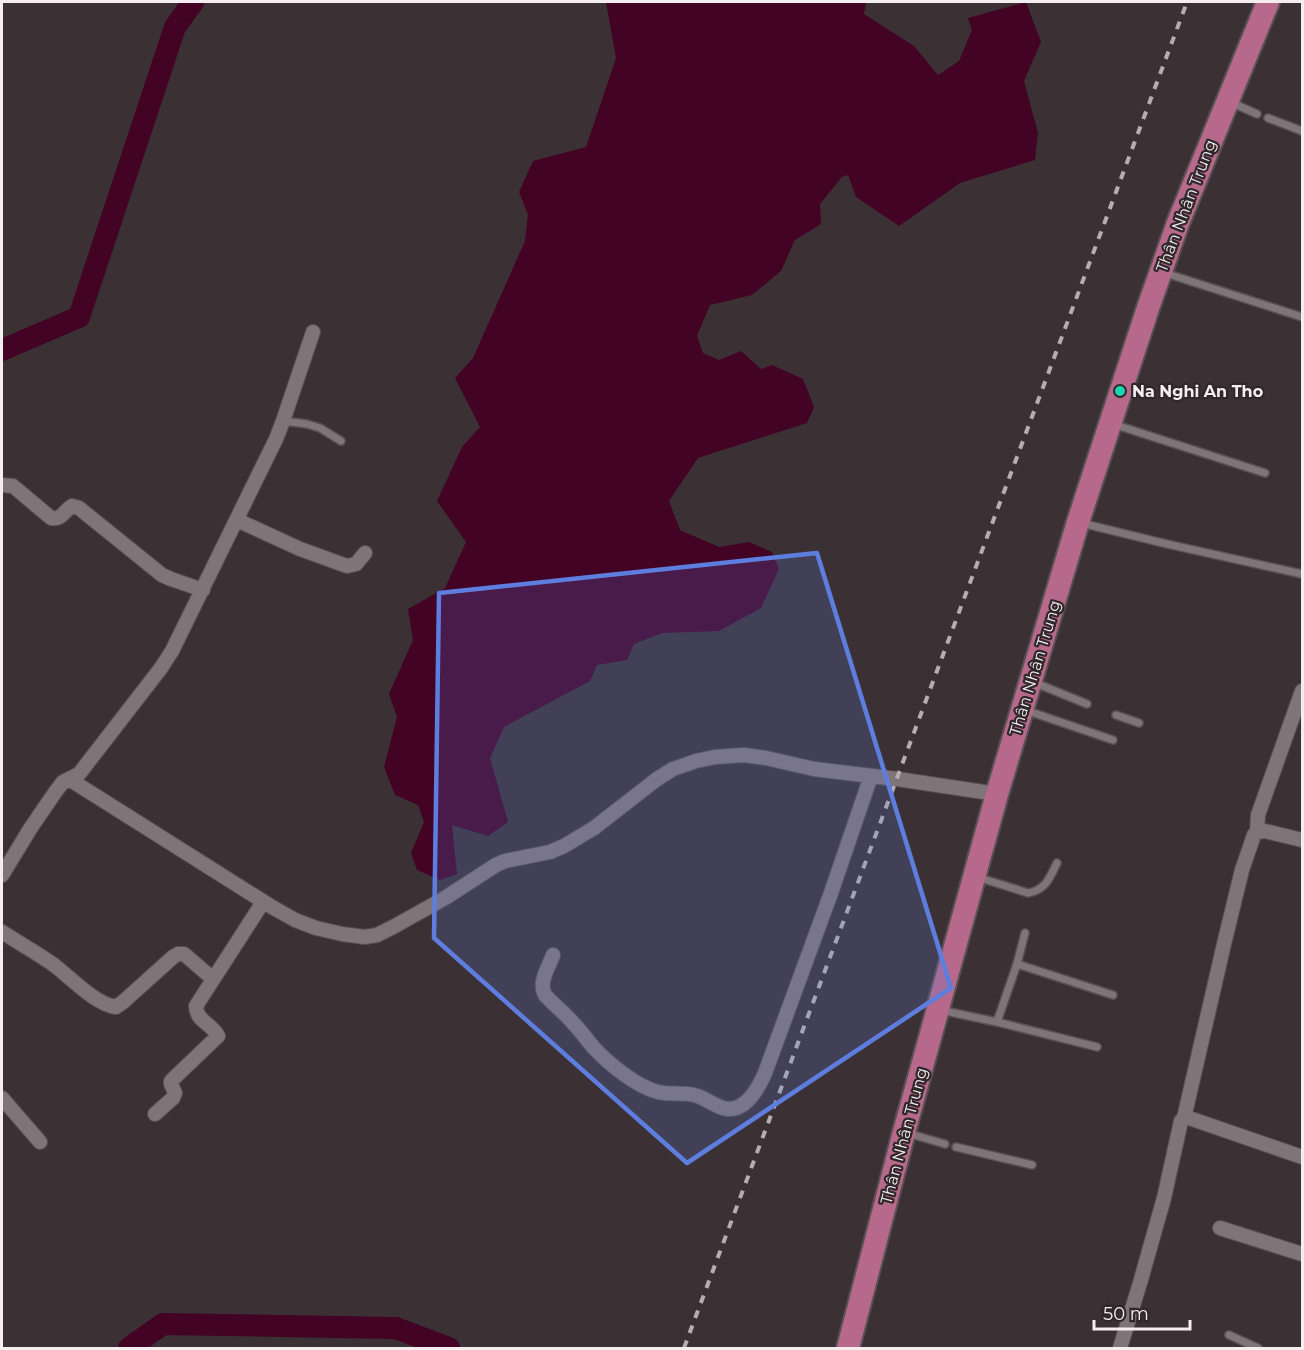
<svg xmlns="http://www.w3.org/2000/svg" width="1304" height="1350" font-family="Montserrat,sans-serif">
	<rect width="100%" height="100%" fill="#3b3135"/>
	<path fill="#430325" d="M606 2H866L864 14 914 46 938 75 959 61 972 30 968 18 1026 2 1041 42 1024 81 1038 133 1035 160 960 183 899 226 856 197 848 175 842 177 820 204 821 224 795 240 781 271 752 295 710 305 697 336 703 353 719 360 741 351 761 369 772 365 803 379 814 407 807 423 698 458 669 501 680 530 719 547 749 542 772 552 779 569 761 608 719 631 662 633 634 644 627 660 597 665 590 681 504 727 490 758 508 822 488 836 452 825 457 874 440 880 417 870 411 853 424 822 418 805 395 795 384 767 397 717 389 694 413 640 408 609 445 588 466 542 437 501 462 447 480 427 455 378 473 358 525 241 528 215 519 192 533 161 586 147 616 58Z"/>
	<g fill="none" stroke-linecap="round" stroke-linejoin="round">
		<path stroke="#430325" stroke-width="22" d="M2 350 79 317 175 27 193 2
			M129 1348 163 1324 396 1328 449 1348"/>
		<g stroke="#595053" stroke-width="10">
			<path id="service" d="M1230 102 1257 114
				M1268 118 1302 131
				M1165 273 1302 317
				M283 421 307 424 320 428 341 441
				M1113 424 1265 473
				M1081 523 1167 544 1302 574
				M1033 682 1087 704
				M1025 710 1113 740
				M1116 715 1139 723
				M977 877 1028 893C1046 890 1050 877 1057 863
				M1017 964 1113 995
				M940 1010 997 1022 1097 1047
				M997 1022 1017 964 1025 933
				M907 1133 945 1144
				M956 1147 1032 1165
				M1229 1335 1258 1348"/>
		</g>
		<g stroke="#595053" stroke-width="16">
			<path id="minor" d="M2 485 13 486 51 518C62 520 64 511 72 506L79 508 162 575 171 579 203 590
				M237 520 300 549 347 566 356 564 365 553
				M69 779 272 907 295 920 316 928 342 934 365 937 377 935 393 927 445 898 496 865 505 861 550 852 564 846 594 828 657 779 673 769 696 761 715 757 744 755 766 758 814 769 897 779 997 794
				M1257 832 1258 815 1302 691
				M2 875 30 829 56 791 63 782 79 774 161 668 172 651 276 439 283 421 313 332
				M2 932C19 943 37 953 54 965 71 978 95 1004 116 1007L123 1002 173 957 178 954H184L213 979
				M553 955C549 967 538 982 545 995 554 1005 565 1013 574 1024 581 1031 587 1040 594 1048 609 1064 637 1087 658 1092 670 1095 682 1092 694 1095 704 1097 713 1105 723 1108 745 1114 758 1089 765 1073L831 893 871 776
				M2 1098 40 1142
				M155 1114 173 1098 175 1093 171 1084V1081L218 1036C212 1024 196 1021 196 1006L263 902
				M1184 1118 1224 944 1242 870 1254 835 1257 832 1265 831 1302 840
				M1220 1228 1302 1254
				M1120 1348 1140 1283 1164 1198 1181 1121 1184 1118H1189L1302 1157"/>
		</g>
		<g stroke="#595053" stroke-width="26">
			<path id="primary" d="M848 1348 904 1132 997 794 1078 522 1148 308 1178 223 1268 2"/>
		</g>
		<use href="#service" stroke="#7f7478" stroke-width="7"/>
		<use href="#minor" stroke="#7f7478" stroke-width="14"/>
		<use href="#primary" stroke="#b7698b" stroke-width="22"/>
		<path stroke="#b5adb0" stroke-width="4" stroke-dasharray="8 8" stroke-linecap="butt" d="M684 1348 1187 2"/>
	</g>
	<path fill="#5e7edf" fill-opacity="0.2" stroke="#5e7edf" stroke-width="4.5" stroke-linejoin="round" d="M817 553 951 988 687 1163 434 938 439 593Z"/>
	<circle fill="#1ad5b2" stroke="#30272b" stroke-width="2" cx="1120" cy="391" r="6"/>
	<g text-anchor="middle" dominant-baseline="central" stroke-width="4.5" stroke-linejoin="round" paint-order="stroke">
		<g font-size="16" fill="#f4eef0" stroke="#30272b">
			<text transform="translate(1186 206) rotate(-69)">Thân Nhân Trung</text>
			<text transform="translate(1035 668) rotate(-73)">Thân Nhân Trung</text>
			<text transform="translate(904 1136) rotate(-75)">Thân Nhân Trung</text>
		</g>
		<g font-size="16" font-weight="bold" fill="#f4eef0" stroke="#30272b" text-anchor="start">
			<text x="1132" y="391">Na Nghi An Tho</text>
		</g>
	</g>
	<rect width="1304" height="1350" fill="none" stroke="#f4eef0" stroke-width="6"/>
	<path d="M1094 1320v9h96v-9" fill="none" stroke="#f4eef0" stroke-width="3"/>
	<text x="1103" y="1320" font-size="18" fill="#f4eef0" stroke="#30272b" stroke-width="4.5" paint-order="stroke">50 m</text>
</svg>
